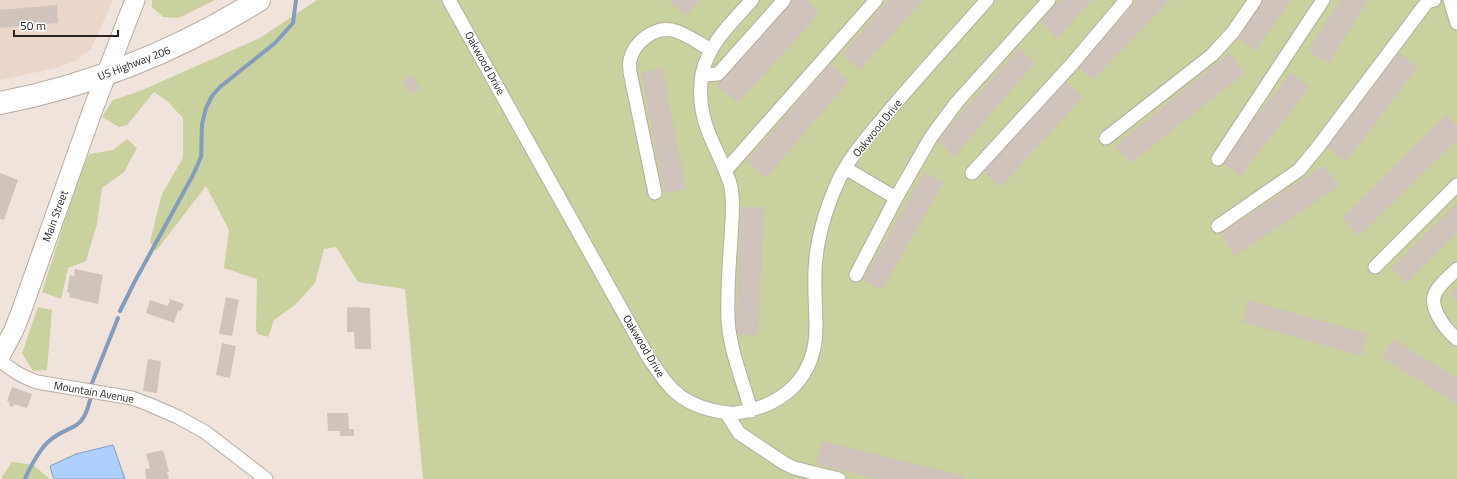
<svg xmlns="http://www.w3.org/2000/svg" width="1457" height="479" font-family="'Titillium Web',sans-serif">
	<rect width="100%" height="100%" fill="#efe3db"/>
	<path fill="#ead7ca" d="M0 0H113L91 49 76 61 56 68 0 80Z"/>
	<path fill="#c9d19e" d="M152 0H215L178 18 163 17 152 7Z
		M317 0H1457V479H423L405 289 358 282 336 247 324 249 315 283 295 305 274 320 268 337 258 334 256 330 257 279 224 268 229 230 206 186 156 251 150 242 162 194 183 158V118L167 101 154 92 127 125 119 127 102 117 113 100 140 91 260 38Z
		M127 139 137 148 124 172 102 188 97 224 86 261 68 268 61 299 42 292 77 182 89 154 113 150Z
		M38 307 52 310 47 370 33 371 22 353Z
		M12 462 33 465 50 479H2V477Z"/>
	<path fill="#aecfff" stroke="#869cbc" d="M113 445 125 479H55L53 477 50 466 76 454Z"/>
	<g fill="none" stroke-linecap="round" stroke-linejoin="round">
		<path stroke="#869cbc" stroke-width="4" d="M120 311 135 281 193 175 201 157 202 124 206 108 212 96 220 87 275 43 293 23 296 0
			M92 383 118 318
			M25 479C29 469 40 449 48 442 69 423 82 434 90 400"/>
	</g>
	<path fill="#cfc3bb" d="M671 0H700L687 16 670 2Z
		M794 0H806L820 13 738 103 716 86Z
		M889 0H923L860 70 842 54Z
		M1060 0H1092L1057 39 1041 22Z
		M1137 0H1170L1093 80 1077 67Z
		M1262 0H1291L1256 51 1237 38Z
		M1340 0H1368L1329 64 1308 51Z
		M57 5 58 23 0 28V10Z
		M1019 48 1035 63 954 157 938 140Z
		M1229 53 1245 73 1131 163 1115 146Z
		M1399 53 1418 67 1346 162 1327 147Z
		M830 64 849 81 766 178 747 161Z
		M662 68 686 189 664 193 641 73Z
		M1291 72 1310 87 1240 177 1221 162Z
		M412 75 421 88 412 95 402 81Z
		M1065 80 1083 97 1001 187 983 170Z
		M1446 115 1457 126V140L1359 236 1342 218Z
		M1324 165 1339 186 1235 256 1221 234Z
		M924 172 944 182 882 290 863 280Z
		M0 173 18 180 4 220 0 219Z
		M1457 203V233L1407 283 1391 268Z
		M741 207H764L758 335H736Z
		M75 269 103 275 98 304 69 297 70 293 67 292 70 275 74 276Z
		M1457 287V301L1450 294Z
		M226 297 239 300 232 336 219 334Z
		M170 299 184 304 181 311 178 310 174 323 146 313 150 300 168 306Z
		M1248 300 1368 334 1362 356 1242 322Z
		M352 307 370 308 371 349H355L354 332H347V308Z
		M1393 339 1457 378V404L1382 357Z
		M222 343 236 346 230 378 216 375Z
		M148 359 161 361 157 393 143 391Z
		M12 387 32 394 27 408 14 404 13 407 9 405 10 402 7 401Z
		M327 413H348L349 429H354V436H340V431H328Z
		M822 441 964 476V479H877L816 464Z
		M163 450 169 472H167L169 479H146L145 469 150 468 146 454Z"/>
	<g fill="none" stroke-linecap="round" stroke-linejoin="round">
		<g stroke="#b8aca5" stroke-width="15">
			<path id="street" d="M449 0 647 355C665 383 677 402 712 410 721 412 727 414 736 413 784 406 816 377 816 327 816 304 813 281 816 258 819 230 828 203 840 177 854 150 876 127 895 104 925 69 956 35 987 0
				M1450 0 1457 23
				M702 75 718 74 784 0
				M1106 138 1212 55 1233 32 1255 0
				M1218 159 1323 0
				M845 168 896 198
				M726 170 876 0
				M972 173 1072 64 1126 0
				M655 193 630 72C630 68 629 64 630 60 634 42 654 27 672 30 686 33 698 43 711 50
				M1218 226 1299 170 1318 147 1427 2 1434 0
				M1375 267 1457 185
				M1457 269C1450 276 1442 282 1437 290 1426 305 1445 329 1457 339
				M856 275 896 198 931 137 957 102 1049 0
				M0 361C12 370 22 377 37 382L132 398 148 404 178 417 205 432 266 479
				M751 411C743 381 730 351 728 320 727 293 729 265 731 238 732 221 734 204 731 187 726 167 715 150 708 131 701 113 699 93 702 74 708 44 732 22 752 0
				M727 414 739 433 784 463 794 468 839 479"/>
		</g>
		<g stroke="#b8aca5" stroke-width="21">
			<path id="secondary" d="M0 356 13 332 21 312 93 109 135 0"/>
		</g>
		<g stroke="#b8aca5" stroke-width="24">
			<path id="highway" d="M0 103C93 85 179 50 259 0"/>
		</g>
		<use href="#street" stroke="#fff" stroke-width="13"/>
		<use href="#secondary" stroke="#fff" stroke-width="19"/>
		<use href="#highway" stroke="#fff" stroke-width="22"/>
	</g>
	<g text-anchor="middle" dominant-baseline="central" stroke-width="3" stroke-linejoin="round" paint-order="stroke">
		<g font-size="11" fill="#282421" stroke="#fff">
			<text transform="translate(134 63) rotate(-21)">US Highway 206</text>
			<text transform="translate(485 63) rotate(61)">Oakwood Drive</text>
			<text transform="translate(877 128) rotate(-51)">Oakwood Drive</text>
			<text transform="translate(55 216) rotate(-70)">Main Street</text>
			<text transform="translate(644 346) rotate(59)">Oakwood Drive</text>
			<text transform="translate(94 392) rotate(10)">Mountain Avenue</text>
		</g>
	</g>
	<path d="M14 30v6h104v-6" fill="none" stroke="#282421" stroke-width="2"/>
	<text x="20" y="30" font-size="12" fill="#282421" stroke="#ffffff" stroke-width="3" paint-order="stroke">50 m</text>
</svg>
